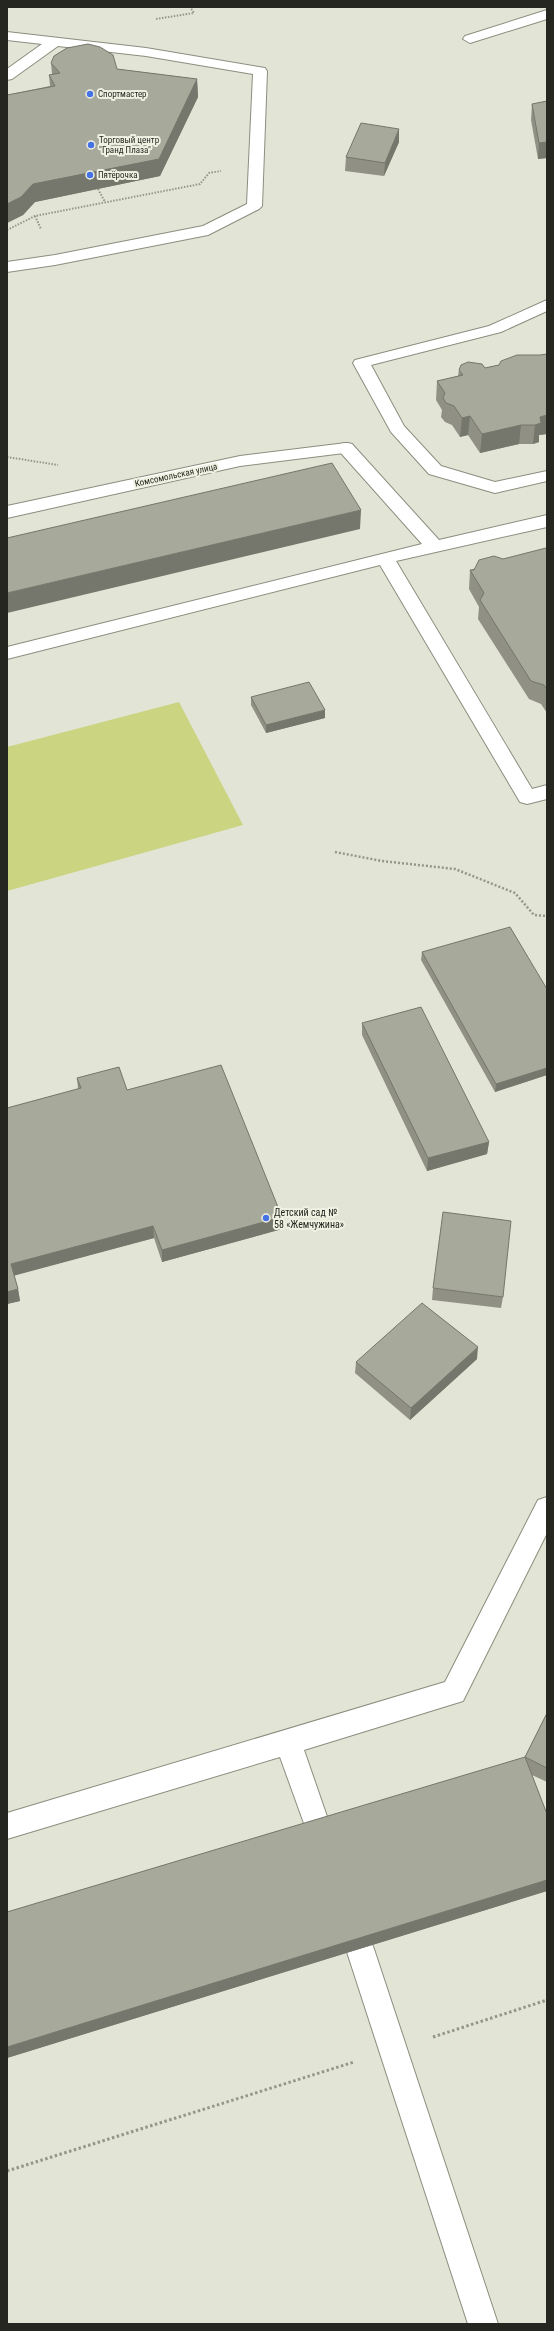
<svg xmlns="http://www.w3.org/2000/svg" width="554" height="2331" font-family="'Roboto Condensed',sans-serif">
	<rect width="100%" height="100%" fill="#e2e5d5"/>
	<path fill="#cad481" d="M179 702 243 825 7 891V747Z"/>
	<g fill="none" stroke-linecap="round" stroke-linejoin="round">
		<g stroke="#8b8e7f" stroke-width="2">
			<path id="lane" d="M547 10V19L470 43 463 39 465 36Z
				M7 32 146 48 265 68 267 71 262 206 259 209 208 235 55 265 7 272V262L55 255 203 226 247 204 253 74 146 56 58 46 12 79 7 80V69L42 44 7 40Z
				M547 300V311L501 332 371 365 404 426 441 466 495 482 547 471V481L495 493 429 474 391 432 353 363 355 360 489 326Z
				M346 443 352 444 439 540 547 515V527L396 561 532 789 547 785V799L527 804 520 802 380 565 7 659V647L422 544 340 452 338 448 340 444Z
				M547 1497V1533L463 1701 304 1750 332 1831 328 1840 319 1844 310 1840 280 1757 7 1839V1813L445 1682 538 1500Z
				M360 1935 370 1939 374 1949 498 2324H468L346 1949 350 1939Z"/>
		</g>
		<g stroke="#8b8e7f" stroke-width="2">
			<path id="street" d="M346 443 352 444 354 448 352 452 240 466 7 518V506L240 456Z"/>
		</g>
		<path stroke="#94968a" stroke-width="2" stroke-dasharray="1.5 1.5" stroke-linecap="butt" d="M156 19 194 13 190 7
			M98 189 105 202
			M35 216 41 229
			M7 230 35 216 200 184 209 173 221 171
			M7 457 58 465"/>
		<path stroke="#94968a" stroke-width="2.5" stroke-dasharray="2 2" stroke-linecap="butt" d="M335 852 382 861 455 869 515 893 534 915 547 916"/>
		<path stroke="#94968a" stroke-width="3" stroke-dasharray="2.5 2.5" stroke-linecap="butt" d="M433 2037 547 2000
			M7 2171 354 2062"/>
		<use href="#lane" fill="#fff" fill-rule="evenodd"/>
		<use href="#street" fill="#fff" fill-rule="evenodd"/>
	</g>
	<path fill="#909184" d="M51 63 117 69 197 79 198 97 160 176 35 202 23 215 7 223V95L50 86 49 75 52 74Z
		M547 101V158L538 159 531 120 532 104Z
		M399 142 384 176 345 171 346 157Z
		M547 354V434L539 435V442L533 444H519L480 453 468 435 460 437 452 425 445 422 441 417 442 410 436 400 437 381 458 376 459 370 485 368Z
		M547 550V713L541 704 529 699 478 619 479 607 469 589 470 570 503 559Z
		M251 697 325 710V718L266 733 251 705Z
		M422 952 547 989V1075L495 1092 421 960Z
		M362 1023 489 1142 487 1154 427 1171 362 1035Z
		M77 1078 127 1090 282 1229 162 1262 154 1238 14 1275 18 1289 20 1301 7 1304V1108L78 1089Z
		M433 1288 503 1297 501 1308 432 1300Z
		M477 1359 410 1420 355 1373 356 1362Z
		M547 1713V1782L532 1775 547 1814V1891L7 2058 525 1757Z"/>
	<path fill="#75766c" d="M197 79 198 97 160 176 35 202 23 215 7 223V204L33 184Z
		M399 129V142L384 176 385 163Z
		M547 142V158L538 159 539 143Z
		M547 415V434L539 435V442L533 444 535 425 540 417Z
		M470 416 468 435 460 437 462 418Z
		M521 425 519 444 480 453 482 434Z
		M361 510 360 529 7 613V593Z
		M325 710V718L266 733V725Z
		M547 1068V1075L495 1092 496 1084Z
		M489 1142 487 1154 427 1171 428 1158Z
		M282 1217V1229L162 1262V1250Z
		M153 1226 154 1238 13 1276 11 1264Z
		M18 1289 20 1301 7 1304V1292Z
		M478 1347 477 1359 410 1420 411 1408Z
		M547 1880V1891L7 2058V2047Z"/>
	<path fill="#a7a99a" stroke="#75766c" d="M88 44 100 47 113 55 117 69 197 79 159 159 33 184 21 197 7 204V95L55 86 49 75 60 73 51 63 54 56 67 48Z
		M547 101V142L539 143 532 104Z
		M361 123 399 129 385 163 346 157Z
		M547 354V415L540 417 541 423 535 425H521L482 434 470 416 462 418 454 406 446 403 443 398 445 393 437 381 463 375 459 370 461 365 468 362 482 364 485 368 499 365 501 361 517 355H540Z
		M332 463 361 510 7 593V538Z
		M546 548 547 550V690L544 685 531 681 480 600 484 593 470 570H474L479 560 494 556 503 559Z
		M309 682 325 710 266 725 251 697Z
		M510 927 547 989V1068L496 1084 422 952Z
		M421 1007 489 1142 428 1158 362 1023Z
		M221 1065 282 1217 162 1250 153 1226 11 1264 18 1289 7 1292V1108L81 1088 77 1078 119 1067 127 1090Z
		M443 1212 511 1221 503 1297 433 1288Z
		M422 1303 478 1347 411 1408 356 1362Z
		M547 1713V1768L525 1757Z
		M525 1757 547 1814V1880L7 2047V1912Z"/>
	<g fill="#4573e5" stroke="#eff2e2" stroke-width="1.5">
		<circle cx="90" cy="94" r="4"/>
		<circle cx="91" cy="145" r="4"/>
		<circle cx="90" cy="175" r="4"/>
		<circle cx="266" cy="1218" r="4"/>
	</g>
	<g text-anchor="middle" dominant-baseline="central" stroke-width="4" stroke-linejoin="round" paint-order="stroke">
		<g font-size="9" fill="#252620" stroke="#eff2e2" text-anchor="start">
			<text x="98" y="94">Спортмастер</text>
			<text x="99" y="140">Торговый центр<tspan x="99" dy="10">"Гранд Плаза"</tspan></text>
			<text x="98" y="175">Пятёрочка</text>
		</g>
		<g font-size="9" fill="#252620" stroke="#eff2e2">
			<text transform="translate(176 475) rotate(-12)">Комсомольская улица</text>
		</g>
		<g font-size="10" fill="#252620" stroke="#eff2e2" text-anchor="start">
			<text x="274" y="1212">Детский сад №<tspan x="274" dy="12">58 «Жемчужина»</tspan></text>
		</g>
	</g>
	<rect width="554" height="2331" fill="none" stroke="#252620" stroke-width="16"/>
</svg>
